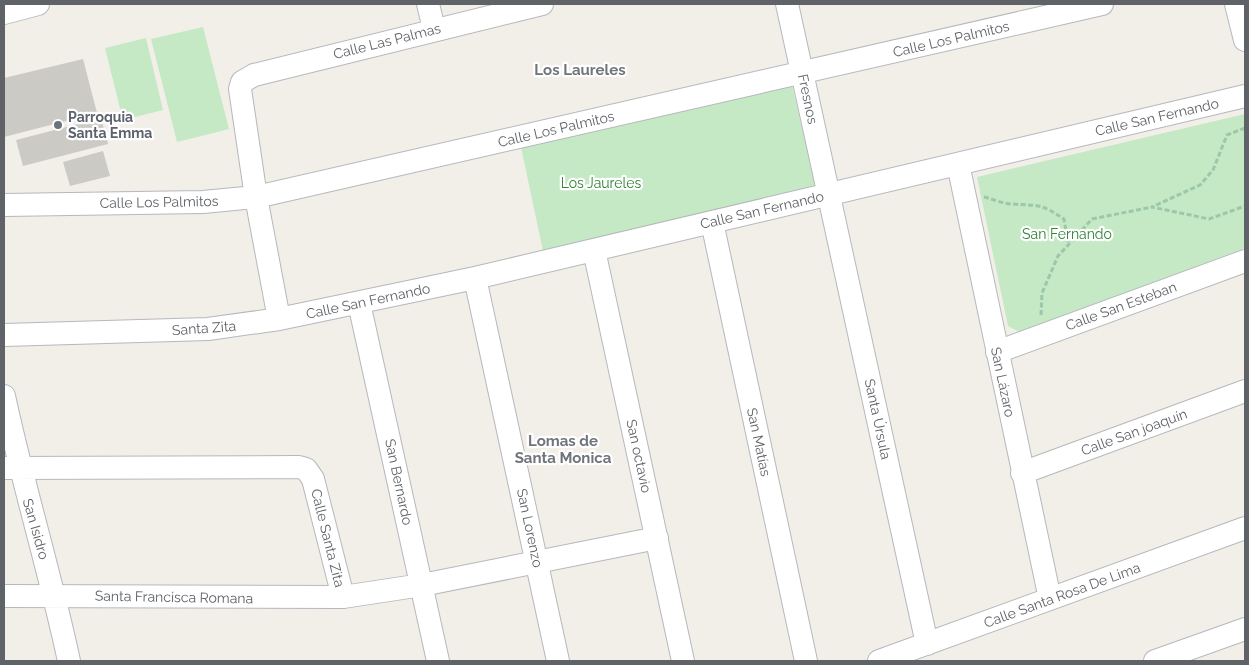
<svg xmlns="http://www.w3.org/2000/svg" width="1249" height="665" font-family="Raleway,sans-serif">
	<rect width="100%" height="100%" fill="#f1efe8"/>
	<path fill="#c5e8c5" d="M203 27 229 129 177 142 151 39Z
		M146 38 163 110 123 120 105 48Z
		M792 86 816 188 543 251 521 147Z
		M1245 114V248L1019 332 1008 326 977 177Z"/>
	<path fill="#cccac5" d="M83 59 97 113 4 137V78Z
		M101 118 108 144 23 166 16 140Z
		M103 151 110 176 70 186 63 162Z"/>
	<g fill="none" stroke-linecap="round" stroke-linejoin="round">
		<g stroke="#b5b8bc" stroke-width="24">
			<path id="street" d="M428 4 434 29
				M787 4 927 644
				M1236 4 1245 40
				M4 13 38 4
				M958 164 1050 599
				M4 205 203 202 256 197 1102 4
				M712 222 806 661
				M594 250 683 661
				M475 278 558 661
				M359 303 438 661
				M279 319 256 197 240 89 242 82 254 75 542 4
				M4 335 208 329 279 319 475 278 1245 96
				M997 352 1245 261
				M4 396C23 485 50 572 69 661
				M4 468 299 467 306 469 313 479 343 597
				M1022 473 1245 391
				M4 596 343 597 422 585 657 538
				M879 661 1245 528
				M1155 661 1245 629"/>
		</g>
		<path stroke="#9cc7a9" stroke-width="3" stroke-dasharray="5 2.5" stroke-linecap="butt" d="M1245 128 1227 135 1213 170 1200 185 1152 207 1209 219 1245 206
			M984 197C993 199 1003 204 1012 204 1039 206 1040 203 1064 219L1068 242
			M1041 315 1042 293 1058 256 1092 219 1152 207"/>
		<use href="#street" stroke="#fff" stroke-width="22"/>
	</g>
	<circle fill="#6b7280" stroke="#fff" stroke-width="2" cx="58" cy="125" r="5"/>
	<g text-anchor="middle" dominant-baseline="central" stroke-width="4.5" stroke-linejoin="round" paint-order="stroke">
		<g font-size="14" fill="#5f6368" stroke="#fff">
			<text transform="translate(951 39) rotate(-13)">Calle Los Palmitos</text>
			<text transform="translate(387 41) rotate(-14)">Calle Las Palmas</text>
			<text transform="translate(808 99) rotate(78)">Fresnos</text>
			<text transform="translate(1157 117) rotate(-13)">Calle San Fernando</text>
			<text transform="translate(556 129) rotate(-13)">Calle Los Palmitos</text>
			<text transform="translate(159 202) rotate(-1)">Calle Los Palmitos</text>
			<text transform="translate(762 210) rotate(-13)">Calle San Fernando</text>
			<text transform="translate(368 301) rotate(-12)">Calle San Fernando</text>
			<text transform="translate(1121 306) rotate(-20)">Calle San Esteban</text>
			<text transform="translate(204 328) rotate(-4)">Santa Zita</text>
			<text transform="translate(1003 382) rotate(78)">San Lázaro</text>
			<text transform="translate(878 419) rotate(78)">Santa Úrsula</text>
			<text transform="translate(1134 432) rotate(-20)">Calle San joaquín</text>
			<text transform="translate(759 442) rotate(78)">San Matías</text>
			<text transform="translate(639 456) rotate(78)">San octavio</text>
			<text transform="translate(399 482) rotate(78)">San Bernardo</text>
			<text transform="translate(530 528) rotate(78)">San Lorenzo</text>
			<text transform="translate(36 529) rotate(74)">San Isidro</text>
			<text transform="translate(328 538) rotate(76)">Calle Santa Zita</text>
			<text transform="translate(1062 595) rotate(-20)">Calle Santa Rosa De Lima</text>
			<text transform="translate(174 597) rotate(1)">Santa Francisca Romana</text>
		</g>
		<g font-size="14" font-weight="bold" fill="#5b616d" stroke="#fff" text-anchor="start">
			<text x="68" y="117">Parroquia<tspan x="68" dy="16">Santa Emma</tspan></text>
		</g>
		<g font-size="14" fill="#348238" stroke="#fff">
			<text x="601" y="183">Los Jaureles</text>
			<text x="1067" y="234">San Fernando</text>
		</g>
		<g font-size="15" font-weight="bold" fill="#70757a" stroke="#fff">
			<text x="580" y="70">Los Laureles</text>
			<text x="563" y="441">Lomas de<tspan x="563" dy="17">Santa Monica</tspan></text>
		</g>
	</g>
	<rect width="1249" height="665" fill="none" stroke="#5f6368" stroke-width="10"/>
</svg>
